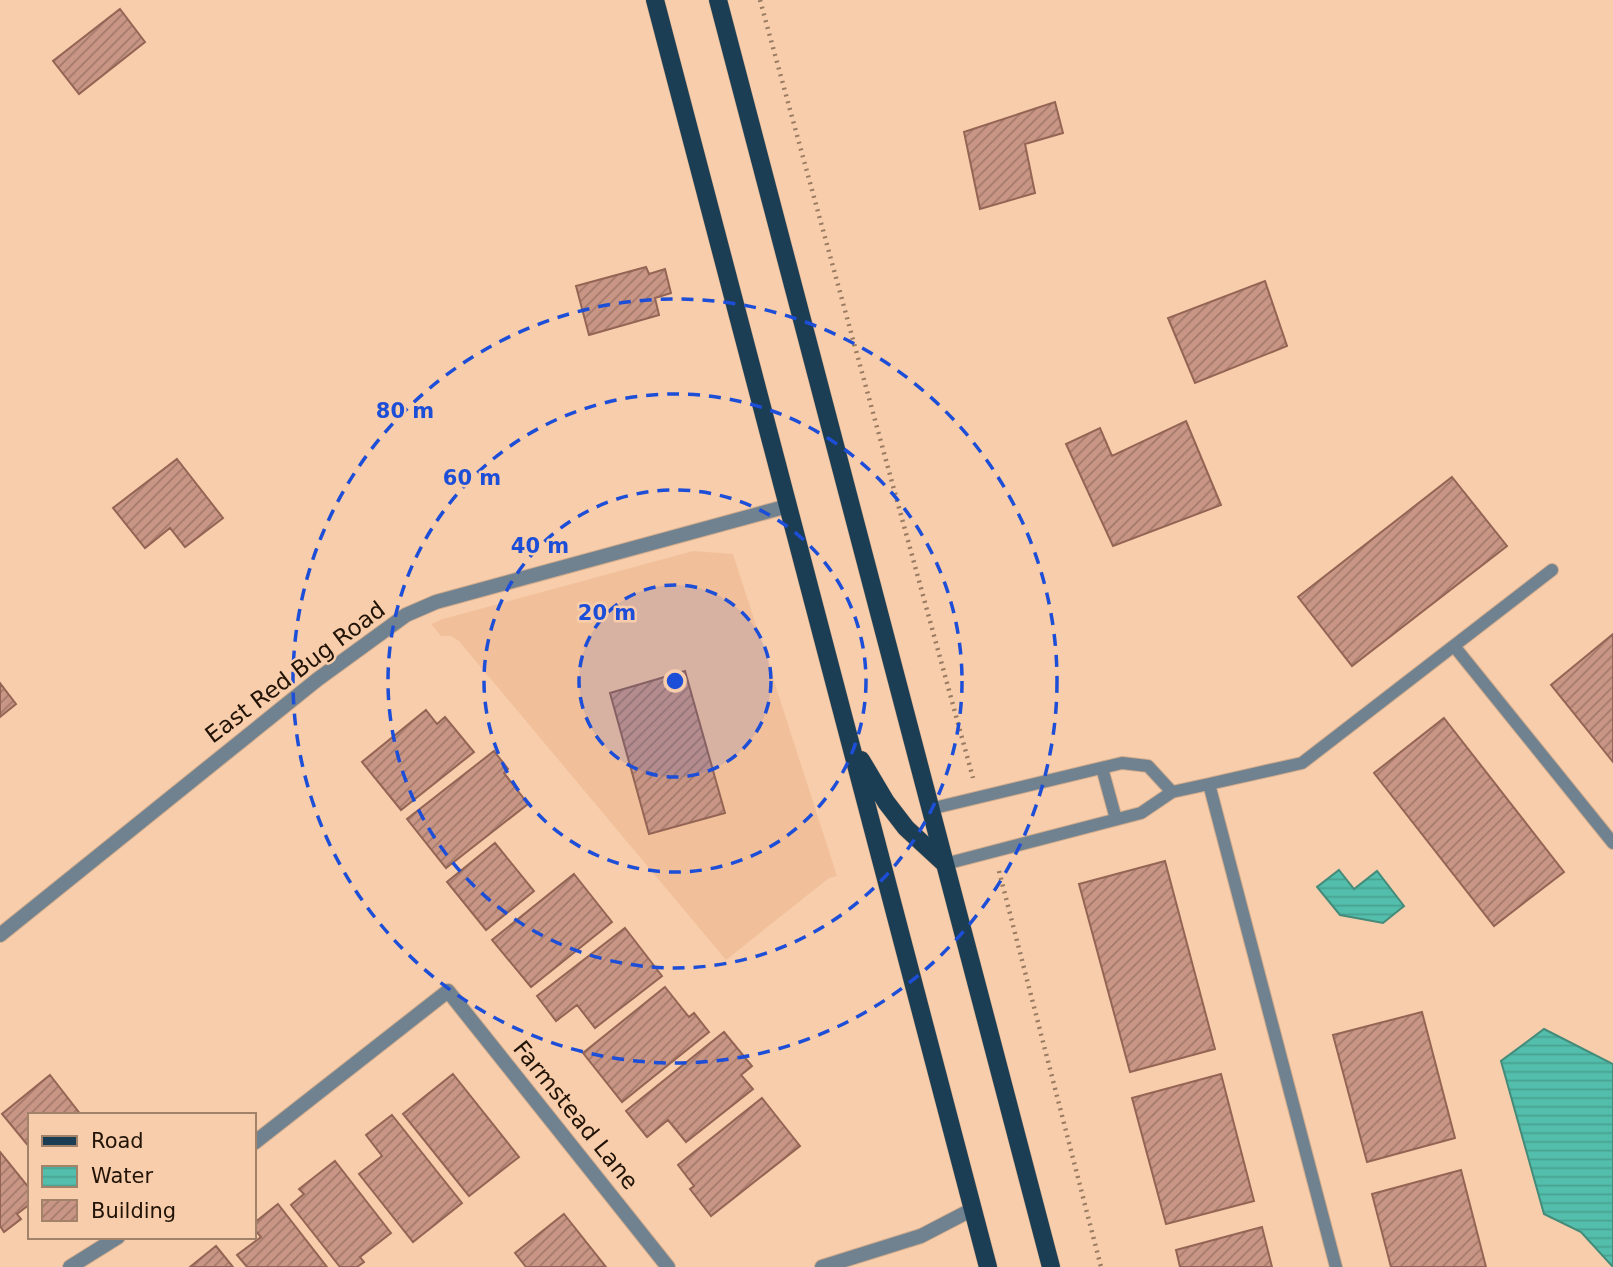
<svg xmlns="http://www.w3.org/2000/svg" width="1613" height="1267" font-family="'DejaVu Sans',sans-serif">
	<defs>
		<pattern id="water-rules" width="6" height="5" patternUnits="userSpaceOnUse" patternTransform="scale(1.75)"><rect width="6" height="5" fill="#53beac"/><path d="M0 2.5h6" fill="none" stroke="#48a292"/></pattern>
		<pattern id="building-hatch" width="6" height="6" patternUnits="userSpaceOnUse" patternTransform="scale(1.75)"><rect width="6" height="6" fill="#c99685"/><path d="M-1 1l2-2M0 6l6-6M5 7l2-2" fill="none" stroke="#a3796b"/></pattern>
	</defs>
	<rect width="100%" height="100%" fill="#f8cdab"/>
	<path fill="#f1c09a" d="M693 551 733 554 837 876 829 878 726 960 459 641 451 636H441L431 624 443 619Z"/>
	<path fill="url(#water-rules)" stroke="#448b7a" stroke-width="2" d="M1339 870 1354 889 1377 871 1404 906 1383 923 1340 915 1317 887Z
		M1544 1029 1613 1064V1267L1581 1232 1544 1214 1501 1061Z"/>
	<path fill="url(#building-hatch)" stroke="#946555" stroke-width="2" d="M120 9 145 42 79 94 53 61Z
		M1055 102 1063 133 1025 144 1035 193 980 209 964 132Z
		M646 267 649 274 665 269 671 293 655 298 659 315 589 335 576 286Z
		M1265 281 1287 346 1195 383 1168 318Z
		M1186 421 1221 505 1113 546 1066 444 1100 428 1112 456Z
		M177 459 223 518 185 547 170 528 145 548 113 508Z
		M1452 477 1507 546 1352 666 1298 597Z
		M1613 634V762L1551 685Z
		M685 671 725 813 649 834 610 693Z
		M0 683 16 704 0 717Z
		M426 710 437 724 445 717 474 752 401 810 362 762Z
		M1444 718 1564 872 1494 926 1374 773Z
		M494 751 508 769 504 773 528 804 446 868 407 819Z
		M495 843 534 891 486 930 447 882Z
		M1165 861 1215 1049 1130 1072 1079 884Z
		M574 874 612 922 531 987 492 940Z
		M625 928 662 976 595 1028 577 1005 556 1021 537 996Z
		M665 987 689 1017 694 1013 709 1032 622 1102 583 1053Z
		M1422 1012 1455 1138 1367 1162 1333 1035Z
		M724 1032 752 1066 741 1075 753 1089 686 1142 668 1120 647 1137 626 1111Z
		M453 1074 519 1157 469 1196 403 1114Z
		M1221 1074 1254 1201 1166 1224 1132 1098Z
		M50 1075 81 1115H30V1148L2 1114Z
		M762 1098 800 1146 711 1216 690 1189 694 1186 678 1165Z
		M392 1115 462 1203 413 1242 359 1174 382 1156 366 1135Z
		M0 1152 30 1189V1204L17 1214 21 1219 4 1232 0 1226Z
		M335 1161 391 1233 360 1257 364 1262 357 1267H340L291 1205 304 1194 299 1189Z
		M1461 1170 1486 1267H1391L1372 1194Z
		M278 1204 327 1267H247L237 1255 261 1237 254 1229V1223Z
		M564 1214 606 1267H526L515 1253Z
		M1262 1227 1272 1267H1180L1176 1250Z
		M216 1246 233 1267H190Z"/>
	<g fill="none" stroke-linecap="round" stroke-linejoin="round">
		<g stroke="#d1ac8d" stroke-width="14">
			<path id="lane" d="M1454 646 1613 843
				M1102 768 1116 819
				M1209 784 1302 763 1552 570
				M930 809 1122 763 1148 766 1172 792
				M945 864 1141 813 1172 792 1209 784 1336 1267"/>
		</g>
		<g stroke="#d1ac8d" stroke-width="16">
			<path id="street" d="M0 935 318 679 406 615 436 602 788 506
				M254 1143 448 991 668 1267
				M70 1267 118 1237
				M822 1267 921 1236 973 1209"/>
		</g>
		<g stroke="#d1ac8d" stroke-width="19">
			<path id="primary" d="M655 0 988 1267
				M718 0 1051 1267
				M861 760 886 802 906 828 945 864"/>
		</g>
		<path stroke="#997b62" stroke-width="4.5" stroke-dasharray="2 5" stroke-linecap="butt" d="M760 0 973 778
			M999 871 1101 1267"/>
		<use href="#lane" stroke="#708290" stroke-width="12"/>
		<use href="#street" stroke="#708290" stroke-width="14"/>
		<use href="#primary" stroke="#1b3e55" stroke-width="18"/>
	</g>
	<circle cx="675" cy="681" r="96" fill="#1d4ed8" fill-opacity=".12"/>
	<g fill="none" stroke="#1d4ed8" stroke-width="3.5" stroke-dasharray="12 9">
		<circle cx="675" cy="681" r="96"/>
		<circle cx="675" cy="681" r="191"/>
		<circle cx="675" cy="681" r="287"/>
		<circle cx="675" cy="681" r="382"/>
	</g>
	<g text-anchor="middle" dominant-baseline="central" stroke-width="5" stroke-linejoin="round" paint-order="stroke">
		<g font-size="23" fill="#221307" stroke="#f8cdab">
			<text transform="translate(295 672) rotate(-37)">East Red Bug Road</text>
			<text transform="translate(576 1115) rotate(51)">Farmstead Lane</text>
		</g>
	</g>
	<circle cx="675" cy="681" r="10" fill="#1d4ed8" stroke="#f8cdab" stroke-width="3.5"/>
	<g font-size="21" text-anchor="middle" font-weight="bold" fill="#1d4ed8" stroke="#f8cdab" stroke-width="5" stroke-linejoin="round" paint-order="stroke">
		<text x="405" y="418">80 m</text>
		<text x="472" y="485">60 m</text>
		<text x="540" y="553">40 m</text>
		<text x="607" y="620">20 m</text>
	</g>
	<rect x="28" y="1113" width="228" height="126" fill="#f8cdab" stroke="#a28369" stroke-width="2"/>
	<rect x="42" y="1136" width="35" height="10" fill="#1b3e55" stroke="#a28369" stroke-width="2"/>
	<text x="91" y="1148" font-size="21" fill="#221307">Road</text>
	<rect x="42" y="1166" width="35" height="21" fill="url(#water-rules)" stroke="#a28369" stroke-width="2"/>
	<text x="91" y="1183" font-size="21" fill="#221307">Water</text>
	<rect x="42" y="1200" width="35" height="21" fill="url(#building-hatch)" stroke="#a28369" stroke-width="2"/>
	<text x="91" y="1218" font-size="21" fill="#221307">Building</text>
</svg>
